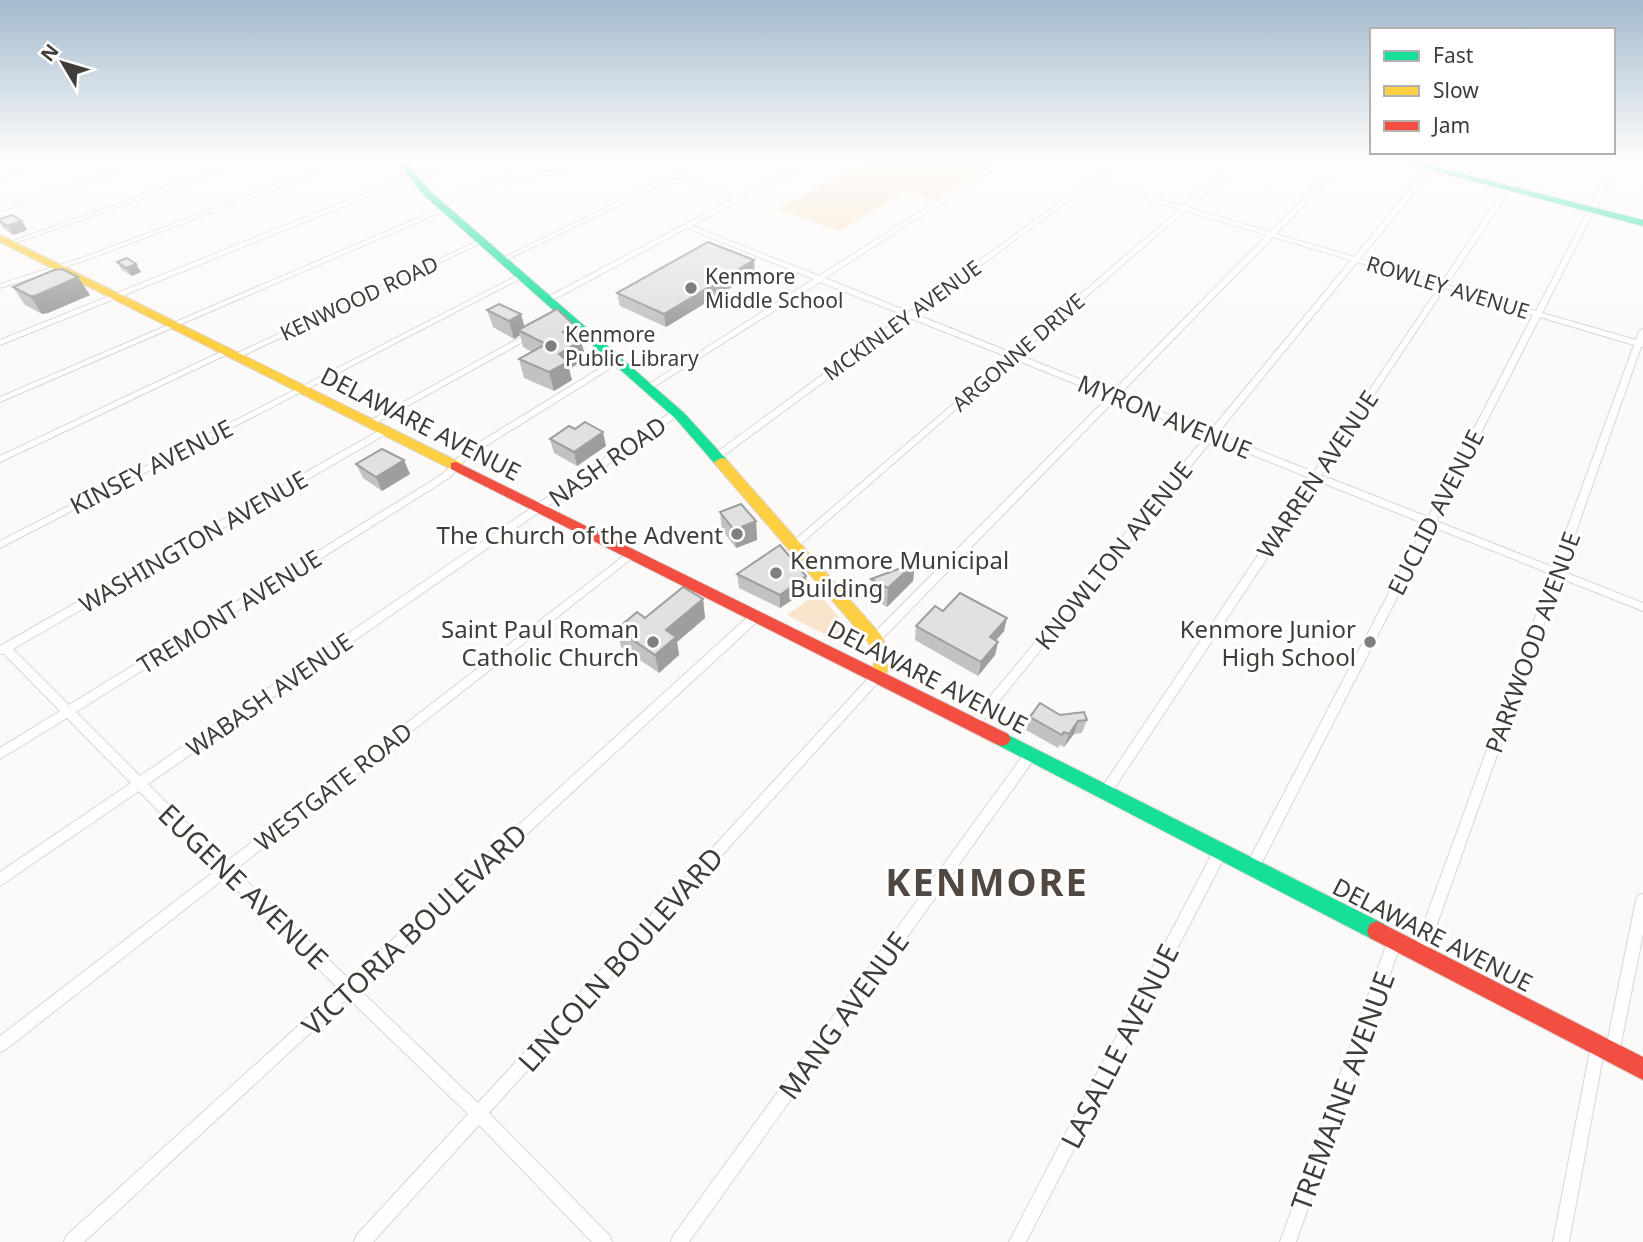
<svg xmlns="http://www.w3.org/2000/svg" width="1643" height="1242" viewBox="0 0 1643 1242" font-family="'Noto Sans',sans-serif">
	<rect width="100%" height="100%" fill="#fcfaf8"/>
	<path fill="#f8e3cb" d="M870,158H999L934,200L906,191L839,231L778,209Z
		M818,593L865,648L860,652L787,615Z"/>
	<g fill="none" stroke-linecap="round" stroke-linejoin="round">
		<g stroke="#d9d6d3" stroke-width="2">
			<path id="street" d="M54,158H62L0,178V174Z
				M152,158H160L0,212V208Z
				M250,158H258L12,244L7,243Z
				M349,158H357L83,261L0,288V284L79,259Z
				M465,158H473L418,180H414V178L0,345V340L411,175H415V177Z
				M595,158H603L559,174L509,177L441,205L436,204L506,174L558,170Z
				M708,158H715L680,176L738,197L812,158H819L692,226L819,276L1004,158H1011L825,278L909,312L1120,158H1126L1096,181L1183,206L1240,158H1246L1189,208L1270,232L1344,158H1350L1276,234L1354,257L1436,158H1442L1360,259L1441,283L1525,158H1531L1447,285L1536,311L1615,158H1621L1542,313L1636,340L1639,331L1643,329V347H1641L1562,571L1643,603V611L1560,578L1425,958L1420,960L1415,958L1413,953L1551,574L1433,527L1258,870L1253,872L1248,870L1247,866L1248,862L1425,524L1318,481L1110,795L1106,796L1102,795L1100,791L1102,787L1310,478L1213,439L977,728L973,730L969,728L967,725L969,722L1206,436L1115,400L879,642H871L870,639L871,636L1108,397L1014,359L796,548H790L788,546L790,544L1008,357L910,318L719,459H713V455L904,315L820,282L649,390H646V386L814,279L687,228L551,301L544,299L733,199L675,178L504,261L499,260ZM1092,183L1180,209L1012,353L915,314ZM1185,211L1267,235L1112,392L1019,355ZM1273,237L1351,260L1210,431L1119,395ZM1357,262L1439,287L1314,472L1217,434ZM1445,288L1533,315L1428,517L1321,475ZM1540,317L1634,345L1553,567L1436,521Z
				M444,207L447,209L446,210L0,402V397Z
				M478,241L483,242L240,357H234L233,355Z
				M519,275L525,276L0,548V541Z
				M530,332L537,334L373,425L370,426L366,423Z
				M227,349H230L234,351L0,462V456Z
				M615,359H618L622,361L468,457L449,478L76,712L140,776L673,411H679V415L148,784L226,862L629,552H635L637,554L635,556L235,870L349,979L752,613H760L761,616L760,619L359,989L478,1103L873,673H881L883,676L881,679L489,1113L610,1236L612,1242H592L479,1125L373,1242H354L356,1236L468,1114L348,998L84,1242H64L66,1236L339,989L225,878L5,1050L0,1052V1036L216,870L139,791L0,886V872L131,783L67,718L0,759V748L60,711L4,654H0V646L382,429H388V433L13,649L69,705L443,474L462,453Z
				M1031,749L1035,750L1037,754L1035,758L689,1242H671L673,1236L1027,750Z
				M1221,844L1226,846L1227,850L1226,854L1026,1242H1009L1216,846Z
				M1643,894V934L1619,1053L1617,1058L1612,1060L1607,1058L1605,1053L1636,900L1638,895Z
				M1395,933L1400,935L1402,940L1296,1242H1280L1388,940L1390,935Z
				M1598,1038L1603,1040L1605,1045L1569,1242H1553L1591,1045L1593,1040Z"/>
		</g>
		<g stroke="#d9d6d3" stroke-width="2">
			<path id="fast" d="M394,158H402L431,192L684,413L726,459V465H716L676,419L425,196Z
				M1387,158H1400L1643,220V226Z
				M1002,732L1384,924L1387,931L1384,938L1377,941L1370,938L996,744L993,739L996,734Z"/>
		</g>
		<g stroke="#d9d6d3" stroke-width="2">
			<path id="slow" d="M0,235L461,463L463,466L456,470L451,469L0,242Z
				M721,458L726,459L881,635L892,659L883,681H871L869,676L876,659L868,642L716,465L714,462Z"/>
		</g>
		<g stroke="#d9d6d3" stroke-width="2">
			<path id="jam" d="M456,462L1008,734L1011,739L1008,744L1002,746L996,744L451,469V463Z
				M1377,921L1643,1057V1080L1370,938L1367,931L1370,924Z"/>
		</g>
		<use href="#street" fill="#fffefe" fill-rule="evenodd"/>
		<use href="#fast" fill="#16e098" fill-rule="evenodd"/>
		<use href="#slow" fill="#ffcf43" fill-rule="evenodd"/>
		<use href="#jam" fill="#f24e42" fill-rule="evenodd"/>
	</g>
	<path fill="#c1c2c1" d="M0,219L27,230L13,235L3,228L0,223Z
		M117,262L141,272L132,276L122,270Z
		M755,273L666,327L620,306L617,293Z
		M13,287L90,295L48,313L42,314L25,305Z
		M487,310L521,314L524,326L581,341L586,359L569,369L572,380L554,391L524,378L519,359L532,352L523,347L520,335L514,339L493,327Z
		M550,439L606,446L577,466L554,453Z
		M356,464L410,474L382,491L363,478Z
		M720,512L756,521L757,540L736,548L722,530Z
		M915,563L913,581L887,607L870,597L871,579Z
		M737,574L807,590L780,608L739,588Z
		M703,599L705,618L677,642L679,655L659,673L621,647L617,629L645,618Z
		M943,611L1004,631L996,640L998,642L995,655L978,676L915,640L916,626Z
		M1060,715L1087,720L1082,733L1074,734L1064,747L1060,745L1058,748L1026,730L1030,717Z"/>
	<path fill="#9d9e9d" d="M22,221L27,230L13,235L7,226Z
		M754,260L755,273L666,327L664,314Z
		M136,264L141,272L132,276L126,268Z
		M78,277L90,295L48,313L42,314L30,296Z
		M521,314L526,332L518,330L520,335L514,339L509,321Z
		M575,326L579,343L581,341L586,359L569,369L572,380L554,391L549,372L559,354L563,332Z
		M603,432L606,446L577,466L574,452Z
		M404,460L410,474L382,491L376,477Z
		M756,521L757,540L736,548L734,530Z
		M915,563L913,581L887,607L888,588Z
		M806,576L807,590L780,608V595Z
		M703,599L705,618L677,642L679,655L659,673L655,655L666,630Z
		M1007,618L1004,631L987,651L990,637Z
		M998,642L995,655L978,676L981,662Z
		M1078,721L1074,734L1064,747L1069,734Z"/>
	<path fill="#e0e1e0" stroke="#9d9e9d" stroke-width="2" d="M12,215L22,221L7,226L0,221V219Z
		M708,242L754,260L664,314L617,293Z
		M127,258L136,264L126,268L117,262Z
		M62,269L78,277L35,296H30L13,287L54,270Z
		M499,304L521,314L509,321L487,310Z
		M557,309L575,326L563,332L581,341L559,354L568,362L549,372L519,359L546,344L518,330Z
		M585,422L603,432L574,452L550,439L569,426L575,429Z
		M382,449L404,460L376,477L356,464Z
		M741,504L756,521L734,530L720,512Z
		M780,545L806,576L780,595L737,574Z
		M915,563L888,588L871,579Z
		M683,587L703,599L666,630L676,637L655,655L617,629L637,612L645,618Z
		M960,593L1007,618L990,637L998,642L981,662L916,626L935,606L943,611Z
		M1040,703L1060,715L1084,712L1087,720L1078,721L1069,734L1064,732L1062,735L1030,717Z"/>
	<linearGradient id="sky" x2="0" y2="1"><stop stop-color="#a4bace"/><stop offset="0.48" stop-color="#fefdfc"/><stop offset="1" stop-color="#fefdfc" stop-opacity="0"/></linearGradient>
	<rect width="1643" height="332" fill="url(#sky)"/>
	<g fill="#827e7b" stroke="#fff" stroke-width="2.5">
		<circle cx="691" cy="288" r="7"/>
		<circle cx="551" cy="346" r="7"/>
		<circle cx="737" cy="534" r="7"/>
		<circle cx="776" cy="573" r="7"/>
		<circle cx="653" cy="642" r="7"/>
		<circle cx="1370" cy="642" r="7"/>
	</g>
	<g text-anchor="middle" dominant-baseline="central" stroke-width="6" stroke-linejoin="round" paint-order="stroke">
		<g font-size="21" fill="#403c38" stroke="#fff" text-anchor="start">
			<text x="705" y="276">Kenmore<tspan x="705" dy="24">Middle School</tspan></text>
			<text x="565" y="334">Kenmore<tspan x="565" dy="24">Public Library</tspan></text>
		</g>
		<g font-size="21" fill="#403c38" stroke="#fff">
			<text transform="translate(1448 287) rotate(17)">ROWLEY AVENUE</text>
			<text transform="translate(359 298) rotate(-25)">KENWOOD ROAD</text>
			<text transform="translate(902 320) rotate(-36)">MCKINLEY AVENUE</text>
			<text transform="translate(1018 352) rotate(-41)">ARGONNE DRIVE</text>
		</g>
		<g font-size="24" fill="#403c38" stroke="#fff">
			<text transform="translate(1165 416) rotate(22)">MYRON AVENUE</text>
			<text transform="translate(421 423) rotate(27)">DELAWARE AVENUE</text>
			<text transform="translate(607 461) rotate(-35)">NASH ROAD</text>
			<text transform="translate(151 466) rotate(-27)">KINSEY AVENUE</text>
			<text transform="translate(1317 474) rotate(-56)">WARREN AVENUE</text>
			<text transform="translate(1435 512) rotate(-63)">EUCLID AVENUE</text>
			<text transform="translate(193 541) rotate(-30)">WASHINGTON AVENUE</text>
			<text transform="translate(1113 555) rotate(-51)">KNOWLTON AVENUE</text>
			<text transform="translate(229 611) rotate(-32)">TREMONT AVENUE</text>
			<text transform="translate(1532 642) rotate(-70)">PARKWOOD AVENUE</text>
			<text transform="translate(928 676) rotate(27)">DELAWARE AVENUE</text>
			<text transform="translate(269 694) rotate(-35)">WABASH AVENUE</text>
			<text transform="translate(333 786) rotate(-38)">WESTGATE ROAD</text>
			<text transform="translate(1433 934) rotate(27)">DELAWARE AVENUE</text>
		</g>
		<g font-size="24" fill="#403c38" stroke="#fff" text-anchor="end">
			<text x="723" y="534">The Church of the Advent</text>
			<text x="790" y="559" text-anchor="start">Kenmore Municipal<tspan x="790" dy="28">Building</tspan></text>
			<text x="639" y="628">Saint Paul Roman<tspan x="639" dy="28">Catholic Church</tspan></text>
			<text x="1356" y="628">Kenmore Junior<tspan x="1356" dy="28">High School</tspan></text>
		</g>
		<g font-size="28" fill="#403c38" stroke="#fff">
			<text transform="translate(244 886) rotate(44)">EUGENE AVENUE</text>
			<text transform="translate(414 929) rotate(-43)">VICTORIA BOULEVARD</text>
			<text transform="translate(620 959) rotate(-48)">LINCOLN BOULEVARD</text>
			<text transform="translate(843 1015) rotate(-54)">MANG AVENUE</text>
			<text transform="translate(1119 1046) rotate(-63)">LASALLE AVENUE</text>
			<text transform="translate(1342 1091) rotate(-70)">TREMAINE AVENUE</text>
		</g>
		<g font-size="38" font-weight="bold" letter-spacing="2" fill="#514941" stroke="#fff">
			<text x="987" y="881">KENMORE</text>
		</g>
	</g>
	<rect x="1370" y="28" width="245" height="126" fill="#ffffff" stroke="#b3b1af" stroke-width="2"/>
	<rect x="1384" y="51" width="35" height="10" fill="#16e098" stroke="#b3b1af" stroke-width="2"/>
	<text x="1433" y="63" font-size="21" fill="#403c38">Fast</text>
	<rect x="1384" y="86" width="35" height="10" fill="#ffcf43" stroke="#b3b1af" stroke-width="2"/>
	<text x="1433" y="98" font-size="21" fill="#403c38">Slow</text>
	<rect x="1384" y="121" width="35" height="10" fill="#f24e42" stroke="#b3b1af" stroke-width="2"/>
	<text x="1433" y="133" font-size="21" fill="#403c38">Jam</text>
	<g transform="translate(63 63) rotate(308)" stroke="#ffffff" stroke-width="5" paint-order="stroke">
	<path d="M0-5L12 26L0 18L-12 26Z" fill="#403c38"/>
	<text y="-10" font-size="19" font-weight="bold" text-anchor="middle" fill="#403c38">N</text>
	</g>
</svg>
